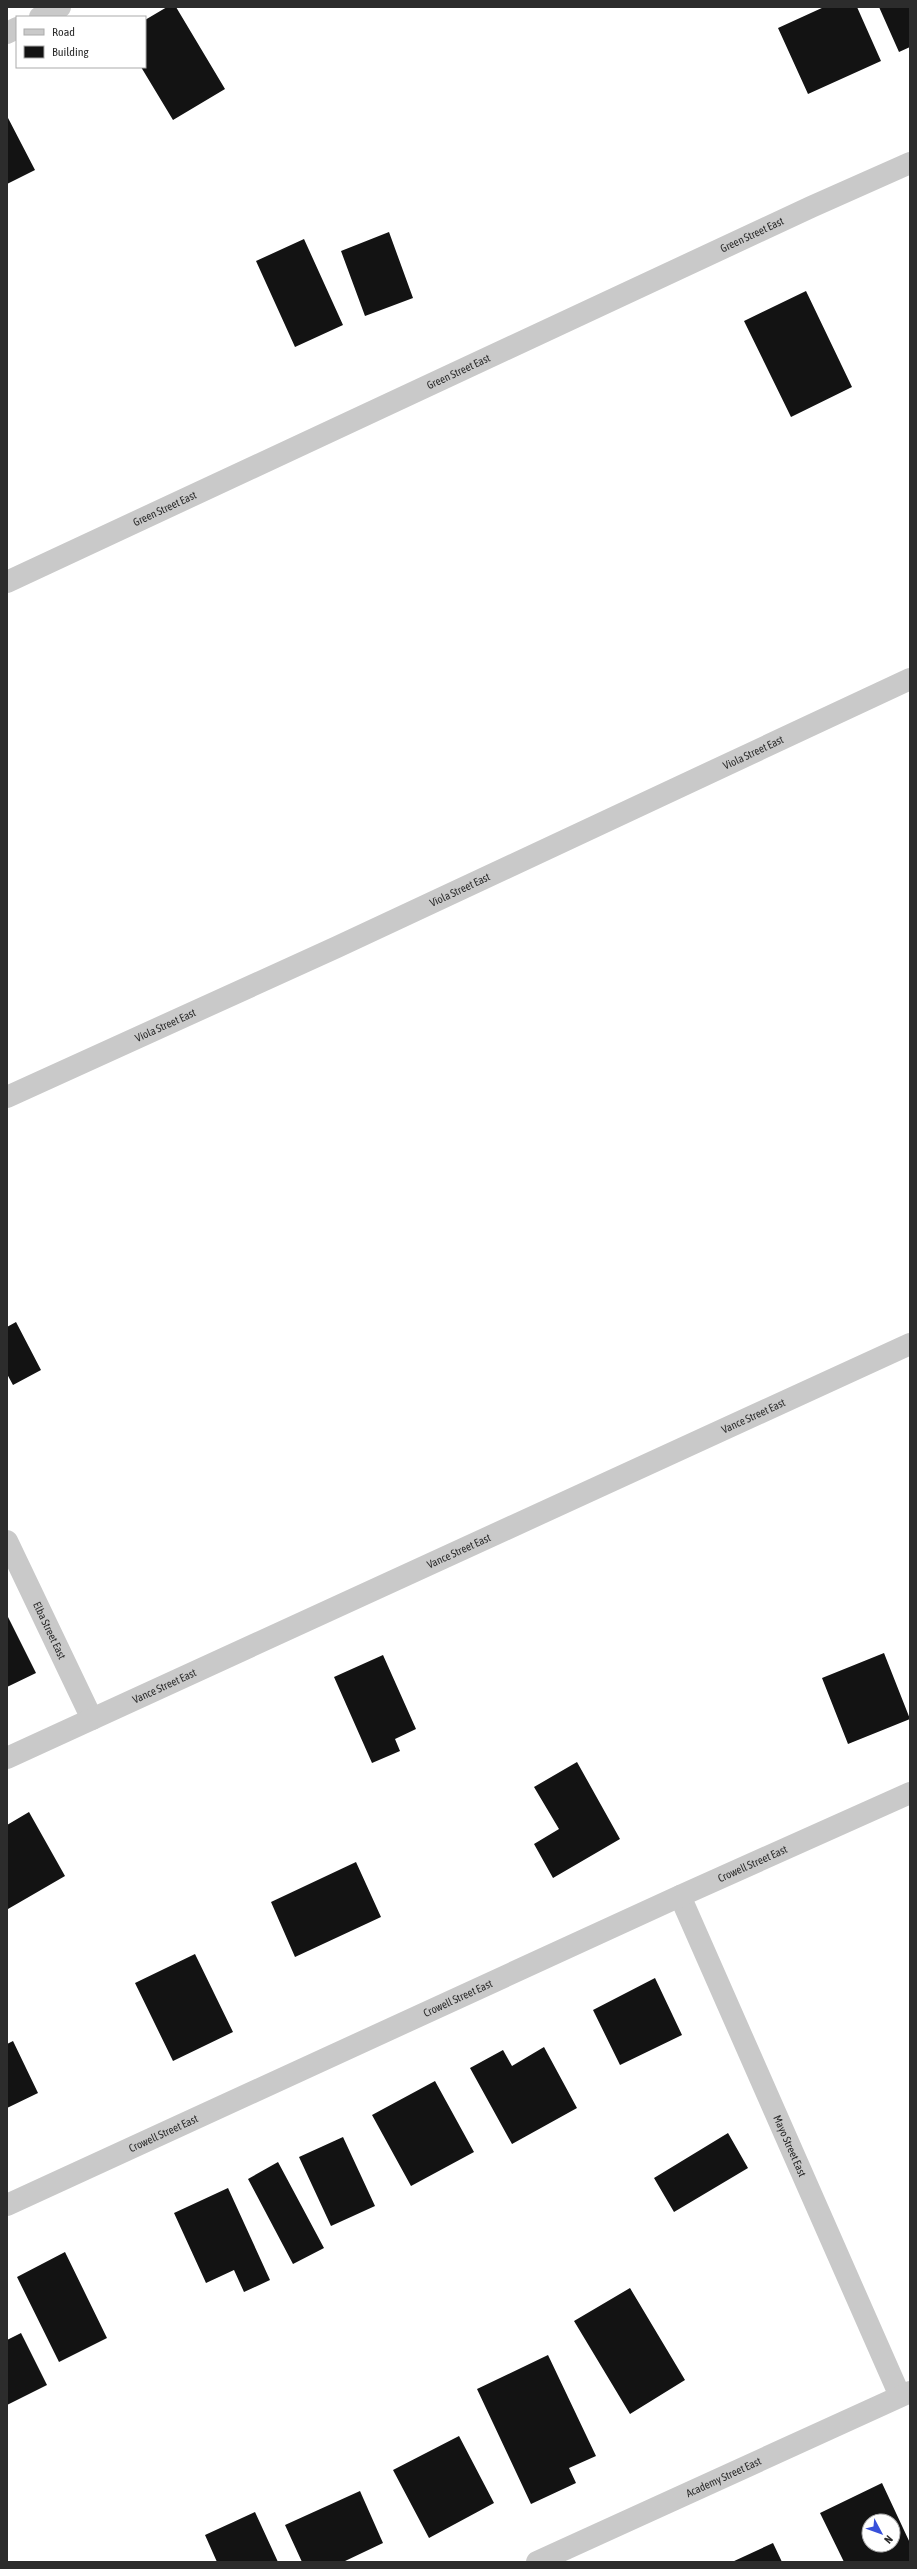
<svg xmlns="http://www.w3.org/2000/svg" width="917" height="2569" viewBox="0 0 917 2569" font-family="'Asap Condensed',sans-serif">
	<rect width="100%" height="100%" fill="#fff"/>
	<path fill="#131313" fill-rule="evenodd" d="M167,7H176L225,89L173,120L141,67H145V20Z
		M824,7H857L881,61L808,94L778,28Z
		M879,7H910V47L899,52Z
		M7,116L35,170L7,184Z
		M389,232L413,298L365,316L341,251Z
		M304,239L343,325L295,347L256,261Z
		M806,291L852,387L791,417L744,321Z
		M16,1322L41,1370L13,1385L7,1374V1327Z
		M7,1615L36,1673L7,1687Z
		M884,1653L910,1719L848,1744L822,1678Z
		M383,1655L416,1729L395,1739L400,1751L372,1763L334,1677Z
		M577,1762L620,1839L553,1878L534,1844L559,1829L534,1787Z
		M29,1812L65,1876L8,1909L7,1825Z
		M356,1862L381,1917L295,1957L271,1902Z
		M195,1954L233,2032L173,2061L135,1983Z
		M655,1978L682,2035L620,2065L593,2010Z
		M13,2041L38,2093L7,2108V2044Z
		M544,2047L577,2108L512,2144L470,2068L503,2050L512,2066Z
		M435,2081L474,2152L411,2186L372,2115Z
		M728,2133L748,2168L674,2212L654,2178Z
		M343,2137L375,2206L331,2226L299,2157Z
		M278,2162L324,2248L293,2264L248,2179Z
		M228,2188L270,2280L244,2292L234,2270L206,2283L174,2213Z
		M65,2252L107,2338L59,2362L17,2277Z
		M630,2288L685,2380L630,2414L574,2321Z
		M21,2333L47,2385L7,2405V2340Z
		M548,2355L596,2456L569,2468L576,2483L531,2504L477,2389Z
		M459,2436L494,2503L429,2538L393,2470Z
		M882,2483L910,2543V2562H844L820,2513ZM869,2521H893V2545H869Z
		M360,2491L383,2543L343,2562H302L285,2525Z
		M255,2512L278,2562H217L205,2535Z
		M773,2543L782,2562H732Z"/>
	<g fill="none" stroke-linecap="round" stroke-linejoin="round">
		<g stroke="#c9c9c9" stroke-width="22">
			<path d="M40,17L60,7"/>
			<path d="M7,33L17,28"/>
			<path id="s1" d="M7,582L811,207L910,163"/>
			<path id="s2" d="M7,1097L337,947L910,679"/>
			<path id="s3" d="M7,1541L92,1719"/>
			<path id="s4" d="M7,1758L910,1344"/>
			<path id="s5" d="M680,1896L900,2396"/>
			<path id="s6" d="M7,2205L680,1896L910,1793"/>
			<path id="s7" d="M537,2562L910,2392"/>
		</g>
	</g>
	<g text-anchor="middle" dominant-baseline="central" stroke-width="4" stroke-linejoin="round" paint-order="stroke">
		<g font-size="11" fill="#2c2c2c" stroke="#fff">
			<text stroke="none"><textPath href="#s1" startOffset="822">Green Street East</textPath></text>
			<text stroke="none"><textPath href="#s1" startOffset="498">Green Street East</textPath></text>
			<text stroke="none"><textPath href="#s1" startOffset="174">Green Street East</textPath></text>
			<text stroke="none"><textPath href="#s2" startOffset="822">Viola Street East</textPath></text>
			<text stroke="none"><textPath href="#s2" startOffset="498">Viola Street East</textPath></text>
			<text stroke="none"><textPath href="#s2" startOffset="174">Viola Street East</textPath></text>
			<text stroke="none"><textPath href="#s4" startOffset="821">Vance Street East</textPath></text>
			<text stroke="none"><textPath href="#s4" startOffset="497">Vance Street East</textPath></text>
			<text stroke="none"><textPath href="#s3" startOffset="99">Elba Street East</textPath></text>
			<text stroke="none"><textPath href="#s4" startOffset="173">Vance Street East</textPath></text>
			<text stroke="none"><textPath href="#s6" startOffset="820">Crowell Street East</textPath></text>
			<text stroke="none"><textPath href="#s6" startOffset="496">Crowell Street East</textPath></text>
			<text stroke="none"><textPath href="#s6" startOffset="172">Crowell Street East</textPath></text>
			<text stroke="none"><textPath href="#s5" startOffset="273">Mayo Street East</textPath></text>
			<text stroke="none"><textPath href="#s7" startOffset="205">Academy Street East</textPath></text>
		</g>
	</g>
	<rect width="917" height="2569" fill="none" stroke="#2c2c2c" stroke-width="16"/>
	<rect x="16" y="16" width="130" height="52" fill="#ffffff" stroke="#ababab"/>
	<rect x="24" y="29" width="20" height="6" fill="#c9c9c9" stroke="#ababab"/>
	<text x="52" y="36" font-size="12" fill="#2c2c2c">Road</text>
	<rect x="24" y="46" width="20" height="12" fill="#131313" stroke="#ababab"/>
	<text x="52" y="56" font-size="12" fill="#2c2c2c">Building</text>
	<g transform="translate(881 2533) rotate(131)"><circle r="19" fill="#ffffff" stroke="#ababab"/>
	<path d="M0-3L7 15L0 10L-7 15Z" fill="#3850da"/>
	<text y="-6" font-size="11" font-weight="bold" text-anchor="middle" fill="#2c2c2c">N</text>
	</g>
</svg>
